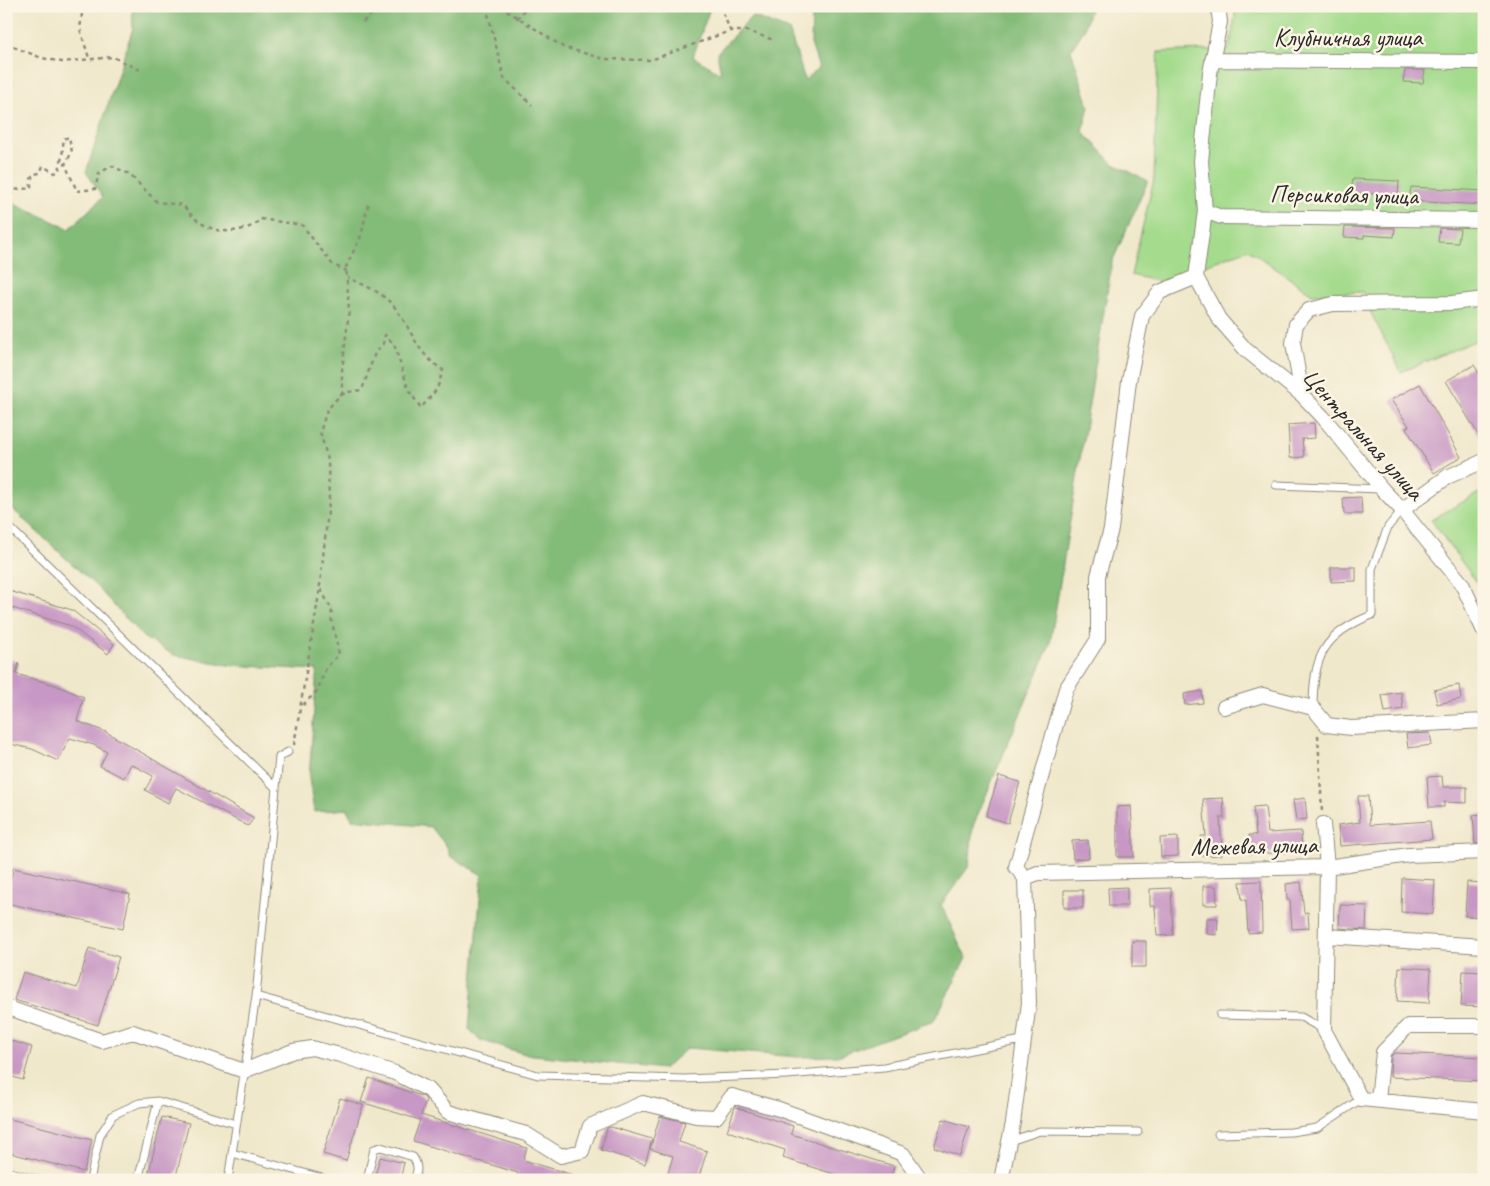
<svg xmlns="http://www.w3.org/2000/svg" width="1490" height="1186" viewBox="0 0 1490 1186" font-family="Caveat,sans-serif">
	<rect width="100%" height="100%" fill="#fcf5e5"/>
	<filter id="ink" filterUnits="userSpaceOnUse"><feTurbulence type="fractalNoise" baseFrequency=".02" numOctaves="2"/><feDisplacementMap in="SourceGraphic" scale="10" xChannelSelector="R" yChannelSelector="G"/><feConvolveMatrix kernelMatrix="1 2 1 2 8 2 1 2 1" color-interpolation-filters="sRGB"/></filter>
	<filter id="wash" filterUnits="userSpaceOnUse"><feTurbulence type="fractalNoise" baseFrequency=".0096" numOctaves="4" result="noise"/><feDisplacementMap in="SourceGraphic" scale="20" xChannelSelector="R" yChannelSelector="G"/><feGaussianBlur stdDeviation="1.12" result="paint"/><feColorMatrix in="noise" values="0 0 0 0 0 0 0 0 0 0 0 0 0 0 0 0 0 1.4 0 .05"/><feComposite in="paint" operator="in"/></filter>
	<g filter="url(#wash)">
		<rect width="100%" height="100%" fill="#f0e8cb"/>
		<path fill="#a4db8d" stroke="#68835c" d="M1234,6H1484V337L1401,372L1369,309L1363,292L1312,294L1248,249L1161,282L1131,275L1154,179L1158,52L1229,49L1235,17Z
			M1484,490V591H1483L1431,520Z"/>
		<path fill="#83bb78" stroke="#577352" d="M132,6H714L709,11L693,57L721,73L717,53L752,16L789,30L805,80L819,68L811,44L812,17L800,6H998L1007,11V6H1091L1084,30L1071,50L1089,106L1083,132L1114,164L1148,181L1112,262L1050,644L973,826L969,866L941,905L966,958L934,1021L837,1056L798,1057L687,1048L664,1069L525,1054L480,1040L469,1029L482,875L450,856L447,847L431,827L352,819L347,809L314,812L309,778L317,670L228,665L174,655L143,637L97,587L6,503V199L69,229L103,197L86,172L133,28Z"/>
		<g id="blocks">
			<path fill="#c797c5" d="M1405,70H1425L1423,83L1403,82Z
				M1353,179L1399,181L1398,195L1351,193Z
				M1411,187L1484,191V205L1409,201Z
				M1345,227L1395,228L1394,237L1364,235V238L1344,237Z
				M1440,228L1460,229L1458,243L1438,242Z
				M1474,365L1484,381V444L1446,381Z
				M1420,384L1461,457L1434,473L1406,428L1409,426L1391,400Z
				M1314,423L1315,438L1302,439L1304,457L1290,458L1288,425Z
				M1361,497L1362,514H1344L1343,498Z
				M1331,567H1356V581L1331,582Z
				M6,590L72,610L114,644L108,654L71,626L6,606Z
				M6,659L19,663L16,674L55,685L84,697L77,721L106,732L254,818L248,826L176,788L168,803L145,790L153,776L131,764L124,778L100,766L107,752L94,745L70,738L58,761L32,749L6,743Z
				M1459,685L1461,699L1437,704L1434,690Z
				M1202,691L1203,703L1185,705L1184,694Z
				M1401,692L1403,709L1385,712L1382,695Z
				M1430,733L1432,745L1408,748L1406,734Z
				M999,776L1020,782L1008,823L986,816Z
				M1442,776L1443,787H1467V803L1444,802V807H1429L1427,777Z
				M1358,796H1368L1370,825L1430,821L1432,839L1340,846L1338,825L1360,822Z
				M1223,798L1224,818H1220L1222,855L1202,856L1201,836H1206L1203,799Z
				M1305,798L1307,819L1296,820L1293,800Z
				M1131,806L1134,857H1117V807Z
				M1265,806L1268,833L1301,831L1302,852L1249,854V835H1256L1253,807Z
				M1484,814V843L1475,844L1473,815Z
				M1178,837V856L1161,857L1160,838Z
				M1088,840L1089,858L1073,859L1072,841Z
				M13,868L130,894L123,929L6,903Z
				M1402,878L1435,880L1433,914L1401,912Z
				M1261,881L1262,932L1248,933L1246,900H1242L1240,882Z
				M1301,882L1304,913L1308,912L1309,928L1292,929L1290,900H1287L1286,884Z
				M1467,882L1484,883V917L1465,916Z
				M1203,886H1216L1217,905H1203Z
				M1127,887V906H1109L1108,888Z
				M1171,888L1173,935L1157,936L1155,906H1150V889Z
				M1064,890H1083V908H1064Z
				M1340,905L1367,906L1366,930L1339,928Z
				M1207,918H1218L1217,935L1207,934Z
				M1132,941H1146V967H1132Z
				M89,948L119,957L98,1025L14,1000L23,972L77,988Z
				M1399,967L1431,969L1429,1003L1397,1001Z
				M1463,971L1484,972V1007L1461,1006Z
				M8,1040L32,1047L23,1080L6,1075Z
				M1395,1053L1484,1057V1081L1390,1077L1391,1056Z
				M369,1078L424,1097L426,1100L421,1115L527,1148L523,1160L580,1177L579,1180H516L518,1173L413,1141L420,1120L361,1102Z
				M340,1098L363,1105L346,1161L323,1154Z
				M735,1107L793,1126L791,1134L894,1166L890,1180H853L783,1158L785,1150L727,1131Z
				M660,1116L685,1122L679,1142L707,1151L698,1180H666L673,1156L650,1149Z
				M162,1117L189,1123L175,1180H147Z
				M6,1118L92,1140L84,1172L6,1152Z
				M943,1119L969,1127L960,1156L934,1147Z
				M611,1127L652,1139L645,1164L601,1150L607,1128Z
				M380,1157L404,1163L400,1180H374Z"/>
		</g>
	</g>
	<g filter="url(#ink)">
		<use href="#blocks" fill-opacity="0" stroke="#8e8a7b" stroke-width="1"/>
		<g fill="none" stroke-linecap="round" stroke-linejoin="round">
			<g stroke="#8e8a7b" stroke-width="9">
				<path id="service" d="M1276,485L1380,489
					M6,524L276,788
					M1313,708C1313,657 1323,634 1372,615V569L1388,527L1402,510
					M256,996L538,1075L684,1079L787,1075L884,1067L1022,1040
					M1220,1015L1301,1017L1324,1030
					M1218,1134L1291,1132L1317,1128L1361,1099
					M1010,1141L1040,1131L1138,1132
					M232,1153L329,1180
					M6,1171L39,1180
					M90,1180L100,1135L113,1115L139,1103L158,1101L236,1124
					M138,1180L158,1101
					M228,1180L256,996L279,757L288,752
					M367,1180L374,1149L381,1147L413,1157C418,1165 419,1172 413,1180"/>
			</g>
			<g stroke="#8e8a7b" stroke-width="16">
				<path id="minor" d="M1212,60L1484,62
					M1205,211L1221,217L1484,220
					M1196,277L1219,319L1246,350L1302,395L1323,417L1382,489L1402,510L1462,584L1484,631
					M1196,277L1205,211L1201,161L1210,73L1220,22L1218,6
					M1302,395L1293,343L1296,324L1309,310L1333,304L1452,303L1484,299
					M1402,510L1447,477L1484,461
					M1224,707L1263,695L1313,708L1327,725L1351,728L1484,721
					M1323,824L1327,867L1324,1030L1361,1099L1484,1111
					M1025,878L1038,873L1327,867L1409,855L1484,852
					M1326,936L1484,946
					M6,1007L102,1041L133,1032L244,1071L293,1051L312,1048L340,1055L395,1073L429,1090L448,1112L526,1134L561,1156L582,1151L590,1126L643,1103L696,1116L716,1117L732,1096L779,1109L903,1154L921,1180
					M1378,1100L1383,1052L1408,1026H1484
					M1001,1180L1013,1123L1029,1003L1025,878L1016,867L1066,689L1098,639V576L1111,529L1129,381L1142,316L1160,292L1196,277"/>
			</g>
			<path stroke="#8e8a7b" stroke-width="2.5" stroke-dasharray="4 4" stroke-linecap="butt" d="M83,6L80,29L89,58
				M486,6L504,78L532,105
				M500,6L563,47L604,59L651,60L730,31H747L774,40
				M720,6L730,30
				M517,19L527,6
				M6,22L10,6
				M363,22L379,6
				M6,44L42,58L62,62L113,57L142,71
				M6,202L14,190L31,188V179L34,174L40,173L43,166L55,173L59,171C61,161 64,149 63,139L69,137L72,152L65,164L77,191L95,189L99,173L112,166L129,174L157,202L183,205C198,226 218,236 243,229C250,227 256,225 260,219L302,225L333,265L347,271
				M341,395L348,392L362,390L375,353L383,344L385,335L394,344L409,391L421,408L437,389L443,370C416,353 414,333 396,309C384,293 365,285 348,278
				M303,705L317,691L326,668L339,654L331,617L332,610L320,588
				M1318,735L1322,812
				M294,745L319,594L329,502L328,460L320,432L327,410L342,393V371L349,310L346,267L361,236L369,201"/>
			<use href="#service" stroke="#fff" stroke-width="7"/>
			<use href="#minor" stroke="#fff" stroke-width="14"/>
		</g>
	</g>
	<g text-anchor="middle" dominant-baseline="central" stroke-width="5" stroke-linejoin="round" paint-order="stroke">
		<g font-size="25" fill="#2b2b2b" stroke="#fcf5e5">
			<text x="1348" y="38">Клубничная улица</text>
			<text transform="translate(1344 195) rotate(1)">Персиковая улица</text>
			<text transform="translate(1363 434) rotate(48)">Центральная улица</text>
			<text transform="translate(1254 846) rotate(-1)">Межевая улица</text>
		</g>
	</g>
	<rect width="1490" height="1186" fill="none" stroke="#fcf5e5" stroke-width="25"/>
</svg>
